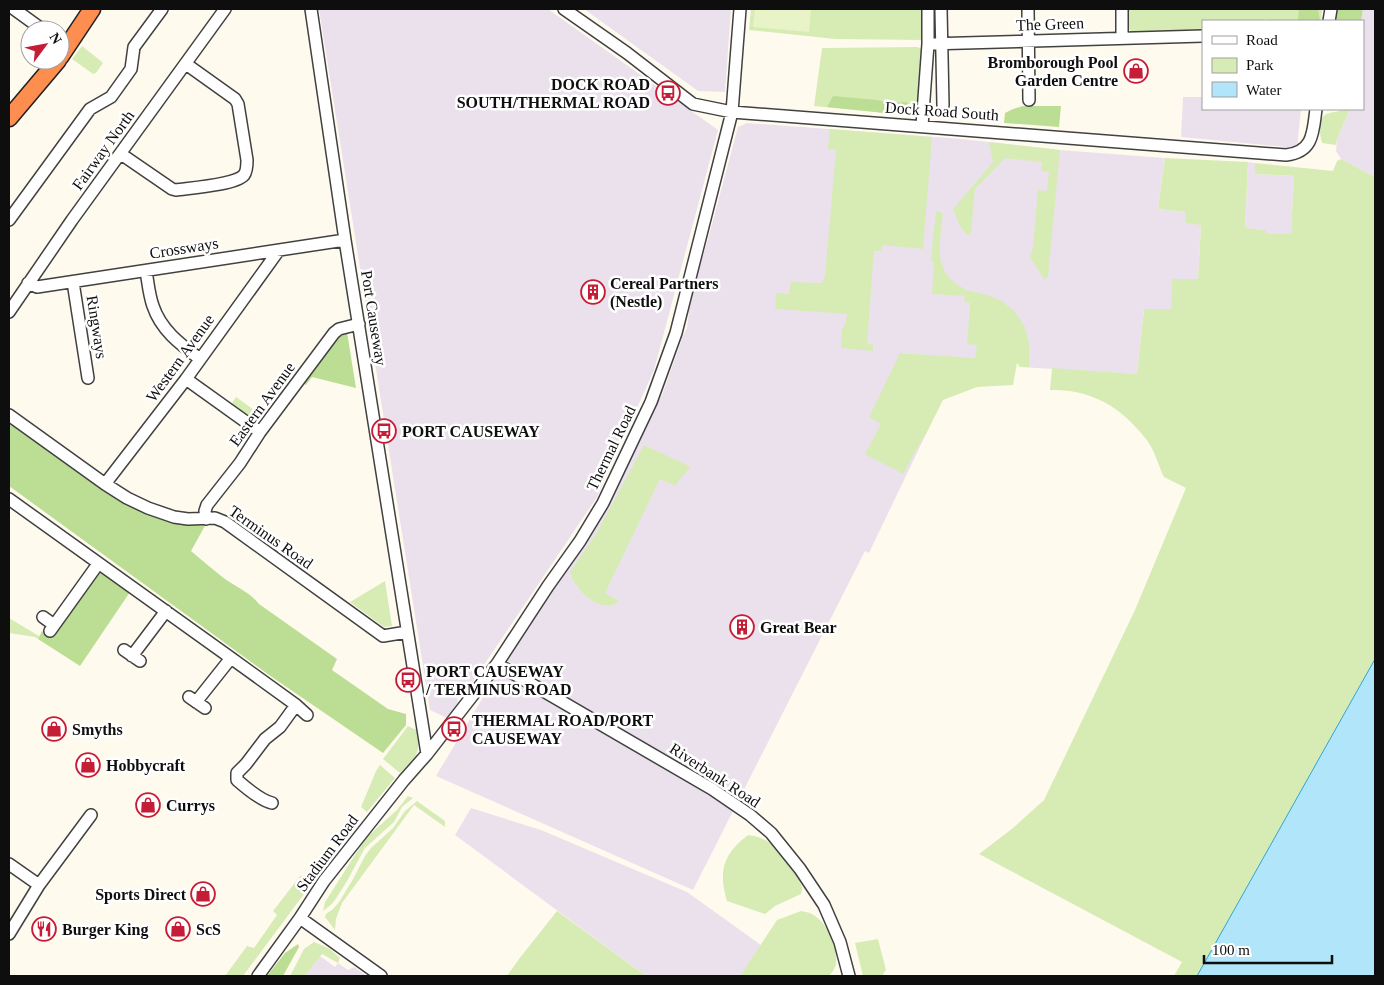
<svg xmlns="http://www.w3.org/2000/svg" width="1384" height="985" viewBox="0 0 1384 985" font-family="'Times New Roman',serif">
	<rect width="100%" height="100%" fill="#fffaee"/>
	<path fill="#ebe1ed" d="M319,9H548L718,130L654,370L597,497L467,690L456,693L458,703L447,718L430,710Z
		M584,9H731L725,92L698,91Z
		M1363,9H1375V177L1341,159L1336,151L1337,139L1350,109H1363V21H1361Z
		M1183,97H1203V109H1301L1297,148L1181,137Z
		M747,123L962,139L1060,150L1165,158L1158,209L1185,212L1201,225L1198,279L1171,309H1144L1137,374L1020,367L1017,362L900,353L927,432L869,553L865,551L693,890L436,776L632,448L662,395L683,336L687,328L691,294L708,239L738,127Z
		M1248,162L1255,163V174L1294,176L1291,235L1266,233V230L1245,229Z
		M471,808L541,830L687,892L761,945L740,976H646L455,835Z
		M320,956L335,967L338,963L348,970L354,967L367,976H305Z"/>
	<path fill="#d7ecb5" d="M751,9H922V40L835,39L749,30Z
		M1126,9H1322L1321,21H1269L1267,19L1263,20V21H1203V32L1133,33L1127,27Z
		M82,46L101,61L103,63L96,73L93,74L72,59Z
		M917,47L923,49L918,107L905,115L814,106L822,48Z
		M1345,109H1350L1337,139L1336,145L1322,143C1320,135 1317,120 1325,115C1329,112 1339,112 1345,109Z
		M830,129L932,137L923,249L882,245L881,251H874L867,344H873V351L841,348L842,330L846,322L847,314L775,309L776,293L789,294L791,282L822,283L825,275L836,150L828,149Z
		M989,142L1060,150L1048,277L1044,280L1041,274L1030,258L1033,246L1038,190L1047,191L1049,172L1041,171L1042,162L1005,158L975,189L971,233L968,236C960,228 957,220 953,209L993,162Z
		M1165,158L1248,162L1245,228L1266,230V233L1291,234L1294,176L1255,174V163L1333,171L1337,161L1341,159L1375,177V809L1260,976H1174L1182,962L979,854L1013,828L1044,800L1135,610L1186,488L1164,477C1159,467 1156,455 1150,445C1148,441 1144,437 1141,433C1117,404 1087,389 1050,390L1052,368L1137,374L1144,309H1171L1172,279H1198L1201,225L1186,223L1185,212L1158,209Z
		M936,211L943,213L939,249L941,262L946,274L955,283L966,290L987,295L1002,301L1015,312L1025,327L1029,343V367H1020L1017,363L1013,385L977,387L943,400L927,432L919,445L903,474L865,454L881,424L869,417L900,353L975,358L977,345L967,344L970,303L964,302L965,296L932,294L934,263L931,260Z
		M236,397L261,415L254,424L230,406Z
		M644,445L691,467L678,481L676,486L660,479L605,593L619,601C602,616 574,590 570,572L596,534Z
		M385,581L392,626L384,627L350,602Z
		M9,618L39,636L38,639L35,637L9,633Z
		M408,726L414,729H417C420,756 418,754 400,773L383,759Z
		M380,765L395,778L367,812L361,807L376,771Z
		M408,796L413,798L402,807L394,822L365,848L347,881L337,897L332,904L323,911L325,902L362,844L368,836L397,810Z
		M417,801L445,821V827L414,805L342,903L336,919L335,930L325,917L326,914L333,909L339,902L352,881L365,856L371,848L393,828L405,811Z
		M748,835C756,836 763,838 770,843C777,848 801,879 802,887C803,888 801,893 801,894L775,906L765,914L727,901C718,871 723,854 748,835Z
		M301,875C306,882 306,886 304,894L243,976H225L247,946L254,948L277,915L273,911Z
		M557,911L646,976H507L519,959Z
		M801,911C804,912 809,912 812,914C826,921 838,947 836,962C836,968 833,971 829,976H740L777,920Z
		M878,939L886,970L882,976H863L855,943Z
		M314,942L330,949L340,958L338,963L322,954L305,976H290L304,949Z"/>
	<path fill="#bcde94" d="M1299,9H1318L1320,21H1298Z
		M1335,9H1363L1361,21H1333Z
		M833,96L877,100L890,103L907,102L912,111L905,115L827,107Z
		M1023,106H1061L1059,127L1004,123L1005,113L1013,109Z
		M347,332L356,388L312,377L306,385L303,383L339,333Z
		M9,420L175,523L206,524L191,551C202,560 213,570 225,579C236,587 251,593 259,604L337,659L332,670L388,709L406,714V725L383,753L269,675L9,486Z
		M100,570L130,592L80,666L38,639L42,631L51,637Z
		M298,944L299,947L283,976H267L285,953Z"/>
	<path fill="#e8f3c8" d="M755,9H811L809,32L753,27Z"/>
	<path fill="#b0e5fa" stroke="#32a4d5" d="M1375,659V976H1197Z"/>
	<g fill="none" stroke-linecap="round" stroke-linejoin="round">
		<g stroke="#414141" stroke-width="14">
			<path id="minor" d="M14,9L43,30
				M311,9L345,240L427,754
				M564,9L627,53L693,104L732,112L1286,155C1314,152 1313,131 1316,109
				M941,9L943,105
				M1028,9L1029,100
				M1122,9V38
				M1329,21L1331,9
				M928,44L1203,36
				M922,126L928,44V9
				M121,154L172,189L176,190C190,188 235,185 244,175C247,171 247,165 247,160L238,104L235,99L186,64
				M9,220L90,109L111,97L131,69L134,47L162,9
				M146,271C148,282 149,295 153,306C161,330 180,344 200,359
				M73,282L88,378
				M28,283L37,287L345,240
				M9,312L72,220L225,9
				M186,379L260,432
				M9,415L105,484L127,498L148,508L174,517L188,519L215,518L225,522L383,636L407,632
				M105,484L186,379L279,250
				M9,499L231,658L296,705L307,715
				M206,519L205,511L207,505L240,463L260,432L334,333L339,329L359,324
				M43,617L54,625
				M50,631L98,564
				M124,650L140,661
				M132,656L166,611
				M497,664L712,789L750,815L771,833L800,869L824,905L840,942L849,976
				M189,697L205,708
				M196,702L231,658
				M272,803C262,801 245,787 237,780V773L246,764L265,739L280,727L296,705
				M9,864L39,885
				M300,918L381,976
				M9,934L39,885L91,815
				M258,976L300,918L324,881L404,780L427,754L497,664L548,586L580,541L603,503L651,402L676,333L732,112L740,9"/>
		</g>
		<g stroke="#1f1f1f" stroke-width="19">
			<path id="highway" d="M60,57L92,9
				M9,118L58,60"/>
		</g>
		<use href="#minor" stroke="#fff" stroke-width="11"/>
		<use href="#highway" stroke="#fd8e4f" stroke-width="16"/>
	</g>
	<defs>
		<g id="shop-ring" transform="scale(1.25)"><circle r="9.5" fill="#fff" stroke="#c61d36" stroke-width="1.5"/><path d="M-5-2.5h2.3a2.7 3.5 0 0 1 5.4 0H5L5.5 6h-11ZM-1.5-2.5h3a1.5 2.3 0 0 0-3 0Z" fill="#c61d36"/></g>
		<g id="bus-ring" transform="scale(1.25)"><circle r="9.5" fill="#fff" stroke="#c61d36" stroke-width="1.5"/><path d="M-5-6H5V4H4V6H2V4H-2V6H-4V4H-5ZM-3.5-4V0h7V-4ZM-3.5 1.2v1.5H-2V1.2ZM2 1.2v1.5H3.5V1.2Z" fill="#c61d36"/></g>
		<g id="building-ring" transform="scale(1.25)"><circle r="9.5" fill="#fff" stroke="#c61d36" stroke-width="1.5"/><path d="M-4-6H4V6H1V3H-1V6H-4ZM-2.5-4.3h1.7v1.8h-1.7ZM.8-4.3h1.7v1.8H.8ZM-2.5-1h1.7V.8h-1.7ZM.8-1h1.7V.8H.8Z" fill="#c61d36"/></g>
		<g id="restaurant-ring" transform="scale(1.25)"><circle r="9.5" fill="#fff" stroke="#c61d36" stroke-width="1.5"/><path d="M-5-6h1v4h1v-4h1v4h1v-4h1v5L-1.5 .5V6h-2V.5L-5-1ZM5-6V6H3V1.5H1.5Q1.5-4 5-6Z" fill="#c61d36"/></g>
	</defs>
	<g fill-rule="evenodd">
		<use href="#shop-ring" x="1136" y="71"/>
		<use href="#bus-ring" x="668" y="93"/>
		<use href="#building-ring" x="593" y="292"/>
		<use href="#bus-ring" x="384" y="431"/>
		<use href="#building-ring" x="742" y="627"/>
		<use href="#bus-ring" x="408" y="680"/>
		<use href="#shop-ring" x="54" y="729"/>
		<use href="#bus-ring" x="454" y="729"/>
		<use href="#shop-ring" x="88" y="765"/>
		<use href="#shop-ring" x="148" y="805"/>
		<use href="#shop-ring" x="203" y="894"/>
		<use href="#restaurant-ring" x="44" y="929"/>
		<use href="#shop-ring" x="178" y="929"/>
	</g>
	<g text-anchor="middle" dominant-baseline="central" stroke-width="5" stroke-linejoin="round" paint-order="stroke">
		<g font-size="16" fill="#0e0e0e" stroke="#fff">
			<text transform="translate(1050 24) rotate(-2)">The Green</text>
			<text transform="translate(942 111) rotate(4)">Dock Road South</text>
			<text transform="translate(103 150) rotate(-54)">Fairway North</text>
			<text transform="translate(184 248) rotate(-9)">Crossways</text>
			<text transform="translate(374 318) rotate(81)">Port Causeway</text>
			<text transform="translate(97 327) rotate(81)">Ringways</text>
			<text transform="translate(180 358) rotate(-54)">Western Avenue</text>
			<text transform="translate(262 404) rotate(-54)">Eastern Avenue</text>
			<text transform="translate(611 448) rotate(-64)">Thermal Road</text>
			<text transform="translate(271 537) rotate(35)">Terminus Road</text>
			<text transform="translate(715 775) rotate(33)">Riverbank Road</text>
			<text transform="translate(327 853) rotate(-53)">Stadium Road</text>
		</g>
		<g font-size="16" font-weight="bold" fill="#0e0e0e" stroke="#fff" text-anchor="start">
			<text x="1118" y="62" text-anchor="end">Bromborough Pool<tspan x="1118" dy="18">Garden Centre</tspan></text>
			<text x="650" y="84" text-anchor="end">DOCK ROAD<tspan x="650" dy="18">SOUTH/THERMAL ROAD</tspan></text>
			<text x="610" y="283">Cereal Partners<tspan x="610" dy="18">(Nestle)</tspan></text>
			<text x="402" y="431">PORT CAUSEWAY</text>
			<text x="760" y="627">Great Bear</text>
			<text x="426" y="671">PORT CAUSEWAY<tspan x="426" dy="18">/ TERMINUS ROAD</tspan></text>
			<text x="472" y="720">THERMAL ROAD/PORT<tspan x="472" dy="18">CAUSEWAY</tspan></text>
			<text x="72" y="729">Smyths</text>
			<text x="106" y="765">Hobbycraft</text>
			<text x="166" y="805">Currys</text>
			<text x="186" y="894" text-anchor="end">Sports Direct</text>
			<text x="62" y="929">Burger King</text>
			<text x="196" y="929">ScS</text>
		</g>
	</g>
	<rect width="1384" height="985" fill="none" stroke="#0e0e0e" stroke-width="20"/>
	<rect x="1202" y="20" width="162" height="90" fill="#ffffff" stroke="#9f9f9f"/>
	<rect x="1212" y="36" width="25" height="8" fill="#ffffff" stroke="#9f9f9f"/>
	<text x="1246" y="45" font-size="15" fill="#0e0e0e">Road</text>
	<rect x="1212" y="58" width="25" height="15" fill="#d7ecb5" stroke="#9f9f9f"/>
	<text x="1246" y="70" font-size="15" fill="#0e0e0e">Park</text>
	<rect x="1212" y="82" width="25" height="15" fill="#b0e5fa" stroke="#9f9f9f"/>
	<text x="1246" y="95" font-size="15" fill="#0e0e0e">Water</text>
	<g transform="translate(45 45) rotate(58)"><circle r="24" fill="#ffffff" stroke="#9f9f9f"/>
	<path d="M0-4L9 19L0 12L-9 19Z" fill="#c61d36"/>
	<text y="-8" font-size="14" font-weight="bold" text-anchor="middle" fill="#0e0e0e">N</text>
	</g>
	<path d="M1204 955v8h128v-8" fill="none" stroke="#0e0e0e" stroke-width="2.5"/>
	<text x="1212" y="955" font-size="15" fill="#0e0e0e" stroke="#ffffff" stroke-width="4" paint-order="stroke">100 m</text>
</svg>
